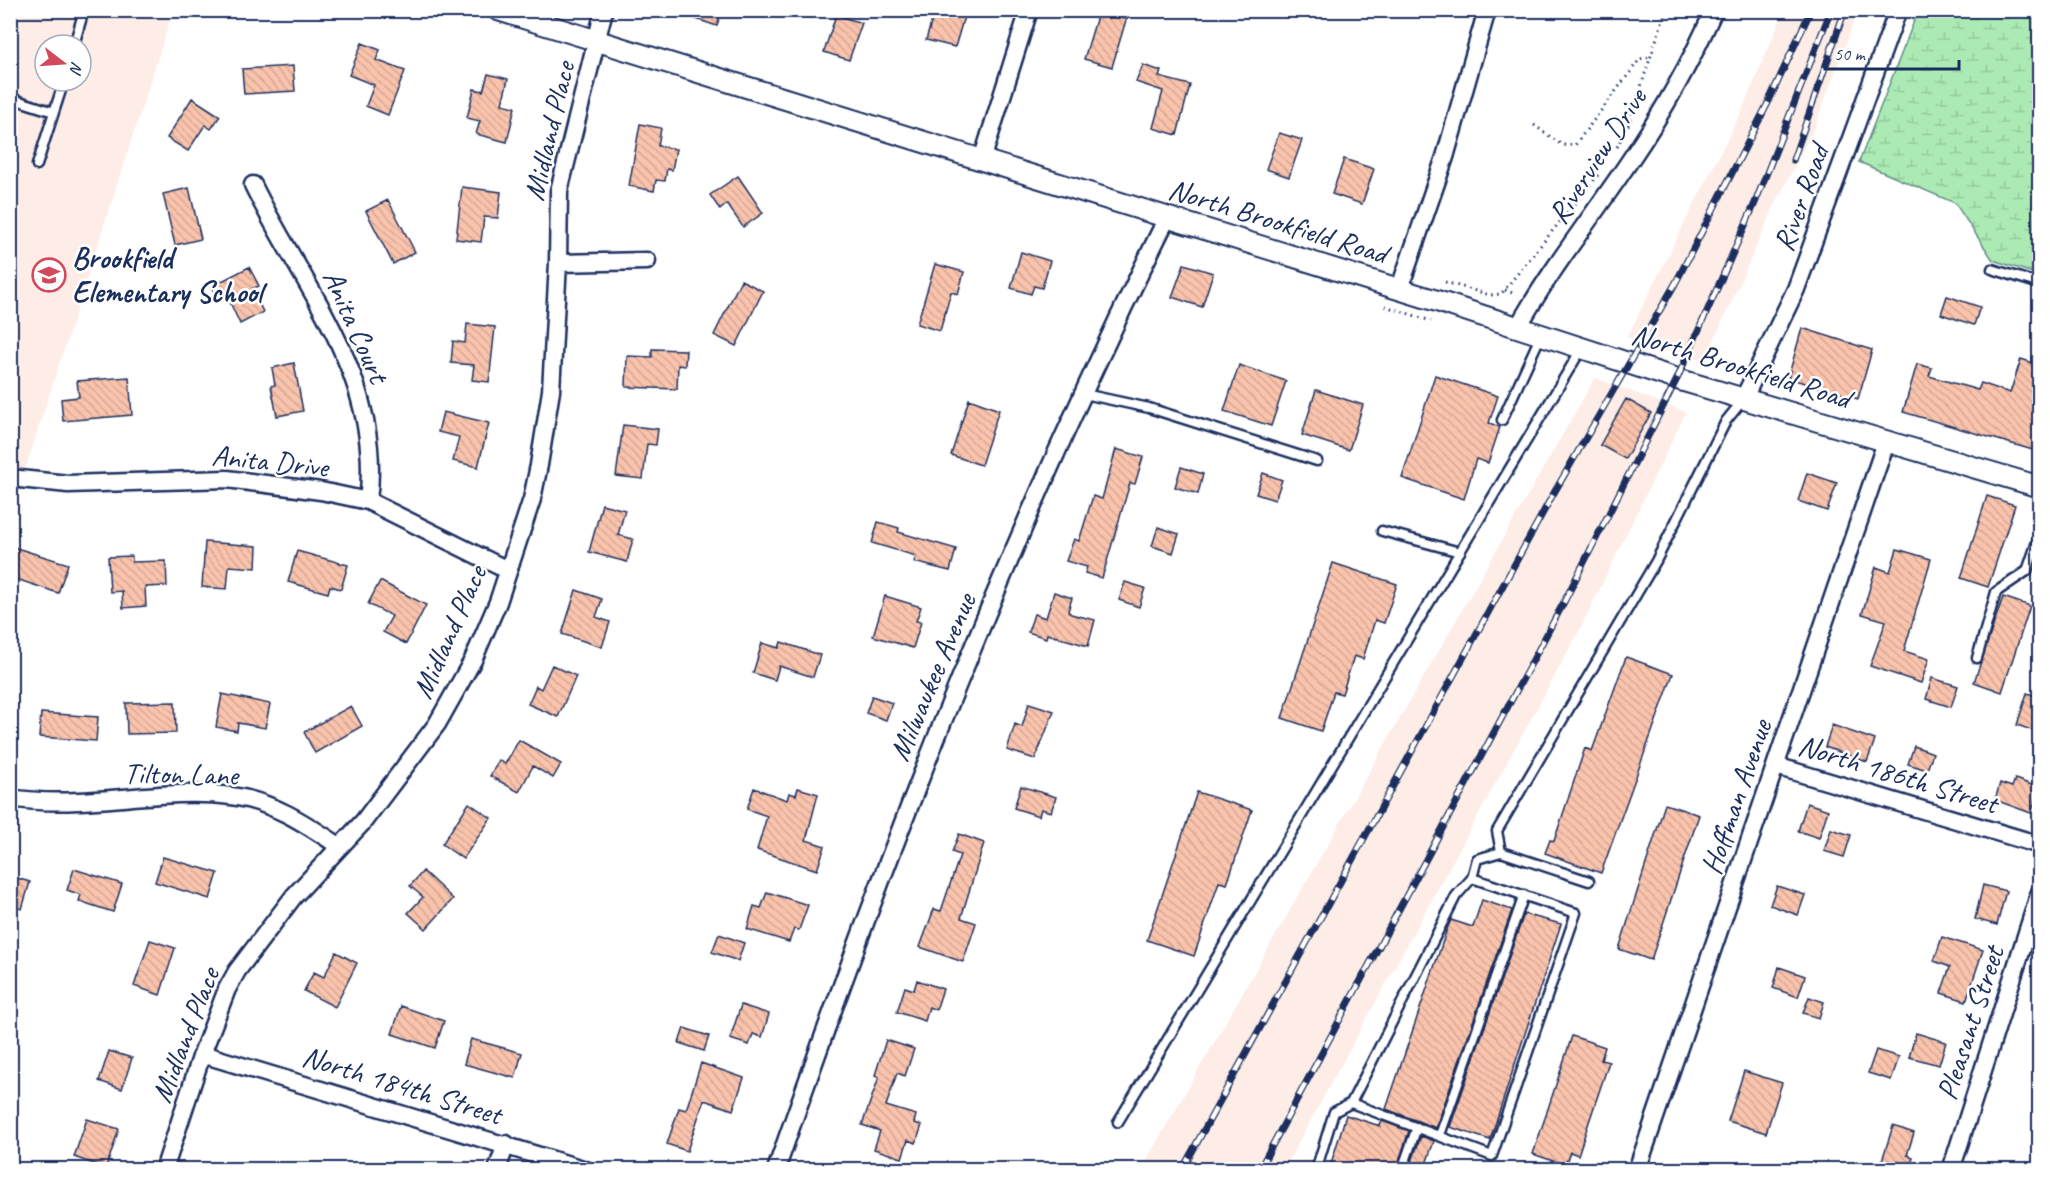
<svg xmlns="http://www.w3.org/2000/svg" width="2050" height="1180" viewBox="0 0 2050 1180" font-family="Caveat,sans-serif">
	<defs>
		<pattern id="wetland-marsh" width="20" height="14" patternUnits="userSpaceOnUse" patternTransform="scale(1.5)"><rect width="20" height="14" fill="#abebb3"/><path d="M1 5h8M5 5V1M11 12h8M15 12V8" fill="none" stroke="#93ca9c"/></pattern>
		<pattern id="building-back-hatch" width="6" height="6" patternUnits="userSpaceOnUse" patternTransform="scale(1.5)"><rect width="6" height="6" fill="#f9c3ac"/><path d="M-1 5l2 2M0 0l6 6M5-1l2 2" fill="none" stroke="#d5a896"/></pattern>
	</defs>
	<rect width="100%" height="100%" fill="#fff"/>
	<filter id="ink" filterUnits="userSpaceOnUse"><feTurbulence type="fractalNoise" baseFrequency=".0167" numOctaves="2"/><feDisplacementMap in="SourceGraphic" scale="12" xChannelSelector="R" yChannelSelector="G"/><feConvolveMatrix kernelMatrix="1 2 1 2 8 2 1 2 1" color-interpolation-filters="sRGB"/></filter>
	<g filter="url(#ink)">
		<path fill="#fdede6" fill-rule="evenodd" d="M10,11H173L24,473L10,469ZM45,45H81V81H45Z
			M1784,11H1858L1815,126L1775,205L1705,360L1627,337L1742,110Z
			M1595,378L1686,412L1577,635L1284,1169L1141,1170Z"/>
		<path fill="url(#wetland-marsh)" stroke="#638d88" stroke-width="1.5" d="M1918,11H2039V275L1993,260L1955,203L1859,162Z"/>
		<path fill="url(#building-back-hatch)" stroke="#1b2f5e" stroke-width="1.5" d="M678,10H722L717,26L678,13Z
			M935,10H966L955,47L926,40Z
			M1099,10H1129L1112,67L1084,59Z
			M836,15L862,23L849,60L824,52Z
			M362,43L380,50L376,60L405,71L388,115L366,106L374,85L349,75Z
			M1143,65L1161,71L1159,77L1190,85L1177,135L1153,128L1163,91L1136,82Z
			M293,66L295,91L244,94L242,69Z
			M488,74L508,79L502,104L515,107L507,142L476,134L480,121L467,118L474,89L483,91Z
			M192,98L220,116L211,129L205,125L188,151L167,138Z
			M640,124L661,128L658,146L676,149L672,170L667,169L665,181L656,180L654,191L629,186Z
			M1279,133L1302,140L1289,177L1266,169Z
			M1344,159L1374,169L1362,204L1332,194Z
			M738,176L763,213L743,227L727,204L720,210L710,195Z
			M462,187L501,192L498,218L484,217L481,242L456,239Z
			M189,188L201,239L175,245L163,194Z
			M388,200L415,252L393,264L366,211Z
			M1021,252L1050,261L1042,288L1034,286L1031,294L1011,288Z
			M935,264L964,272L958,294L951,292L940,331L917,324Z
			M1184,264L1213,273L1202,307L1172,297Z
			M249,267L259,286L252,289L263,312L240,324L228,298L220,302L212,286Z
			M741,280L763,291L736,346L714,335Z
			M1947,296L1980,307L1974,325L1941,314Z
			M467,324L495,327L489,382L472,380L474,365L451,363L453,341L465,343Z
			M1802,328L1872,350L1858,399L1788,378Z
			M652,349L686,350L685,366L678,365L677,389L626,387L627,356L652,357Z
			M2021,359L2040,365V427L2033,450L1903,412L1917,364L1932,368L1929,376L1978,390L1981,383L2010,393Z
			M294,363L303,411L277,416L271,386L275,385L272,368Z
			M1239,365L1286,381L1271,426L1224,411Z
			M1435,375L1498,396L1489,423L1500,427L1488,463L1476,459L1464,499L1402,478Z
			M129,377L132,415L63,421L61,399L79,397L77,381Z
			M1316,390L1363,405L1349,450L1302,435Z
			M969,399L999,410L981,465L951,455Z
			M1626,399L1651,413L1625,459L1600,445Z
			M443,412L489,423L478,467L453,461L459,437L438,432Z
			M623,425L658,429L656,445L647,444L643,479L616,476Z
			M1116,449L1143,457L1135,484L1130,483L1102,578L1085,573L1087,567L1066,561L1074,539L1079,541L1093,496L1102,499Z
			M1181,467L1203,474L1198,494L1175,487Z
			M1263,473L1282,480L1275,500L1256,494Z
			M1807,473L1837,483L1827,511L1798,501Z
			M1987,496L2015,505L1988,587L1961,578Z
			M602,504L625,510L618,535L633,539L627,562L589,552Z
			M878,522L899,528L898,532L956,549L950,571L914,562L916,556L872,543Z
			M1158,527L1179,534L1173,553L1152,546Z
			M205,542L257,546L256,568L229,566L227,589L202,587Z
			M10,546L68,564L58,593L10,577Z
			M1897,549L1931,559L1904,651L1929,659L1921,683L1870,666L1886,621L1862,614L1876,567L1890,572Z
			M297,551L348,565L341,589L330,586L328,593L288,582Z
			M132,556V562L166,561L167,586L145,587L146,606L123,608L122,591L110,592L108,557Z
			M1333,563L1397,584L1384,623L1375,620L1363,659L1354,656L1342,694L1334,692L1321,731L1282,718Z
			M380,581L426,605L406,644L383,632L392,616L368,604Z
			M1125,582L1145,588L1139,607L1119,600Z
			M576,590L602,599L596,617L610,622L602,647L562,634Z
			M1054,592L1072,598L1068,611L1071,614L1095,620L1088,646L1047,634L1046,638L1028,632L1034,614L1046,618Z
			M885,596L921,607L916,621L921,622L913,648L873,636Z
			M2003,597L2030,606L2002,692L1974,682Z
			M781,642L820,655L813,677L779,666L775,680L753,673L762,643L779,648Z
			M1626,657L1673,674L1601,873L1545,853L1550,840L1554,841L1585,748L1592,751Z
			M552,665L576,676L558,717L528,704L536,686L541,689Z
			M1932,678L1958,686L1951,707L1926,699Z
			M2027,693L2040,697V733L2017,725Z
			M222,694L270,704L265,728L238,723L237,731L216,727Z
			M872,696L892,703L886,720L866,713Z
			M175,702L176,733L127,734L126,703Z
			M1029,703L1054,711L1035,759L1007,750L1015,724L1022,727Z
			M351,706L362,726L315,753L304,732Z
			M41,713L98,717L96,741L39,737Z
			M1832,725L1875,740L1867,762L1825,747Z
			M519,740L561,764L553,778L533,766L519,792L490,776L499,760L505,764Z
			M1914,746L1933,753L1927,770L1908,764Z
			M2015,779L2040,788L2031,813L1995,800L2000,783L2012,787Z
			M1021,786L1056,797L1051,812L1041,809L1039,816L1014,808Z
			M754,788L787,800L789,793L796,795L798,788L818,794L806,840L825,846L817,870L757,850L767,816L747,809Z
			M1197,792L1252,810L1227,884L1219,882L1194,956L1147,940Z
			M469,803L491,818L463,859L442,844Z
			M1807,803L1828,810L1819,838L1798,831Z
			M1665,804L1699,815L1651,960L1619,949Z
			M1831,829L1851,835L1844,857L1824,851Z
			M959,834L984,843L961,918L976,923L963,962L920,947L934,909L941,911L960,855L952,852Z
			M163,857L218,873L210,899L155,882Z
			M74,869L122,884L113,912L79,901L81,895L67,890Z
			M423,871L453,899L426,929L408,913L423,897L410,886Z
			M10,876L30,882L22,909L10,905Z
			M1983,885L2006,891L1997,925L1975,919Z
			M1777,886L1805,895L1798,915L1770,905Z
			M767,892L808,905L799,930L794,929L789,942L747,929L754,906L761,908Z
			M1482,900L1512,910L1436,1128L1386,1109L1447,929L1451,920L1473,927Z
			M1524,914L1561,924L1490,1140L1450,1127Z
			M719,934L744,943L738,961L712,952Z
			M1942,937L1983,950L1966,1001L1941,993L1950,967L1934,961Z
			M150,940L175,948L160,995L134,986Z
			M336,952L357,963L335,1007L304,991L314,972L324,977Z
			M1779,967L1805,976L1798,997L1773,988Z
			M917,980L943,989L936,1010L929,1007L925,1021L897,1012L905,987L914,990Z
			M1809,997L1824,1002L1819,1018L1803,1013Z
			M741,1005L769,1014L762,1037L753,1034L749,1045L730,1039Z
			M401,1006L444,1021L435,1048L392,1034Z
			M684,1028L709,1036L704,1051L679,1043Z
			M1916,1033L1946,1042L1939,1065L1909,1057Z
			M1572,1036L1605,1047L1601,1060L1609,1062L1578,1155L1570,1152L1565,1165L1533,1154Z
			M471,1039L522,1053L515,1078L464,1064Z
			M886,1040L914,1049L905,1076L897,1073L886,1106L916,1115L914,1123L922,1125L916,1143L908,1140L902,1158L874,1149L880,1131L862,1125L879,1077L875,1075Z
			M1876,1050L1899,1057L1891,1080L1868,1073Z
			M109,1051L132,1058L122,1089L99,1081Z
			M701,1063L744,1078L733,1110L704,1100L687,1151L667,1144L679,1108L686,1110Z
			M1744,1071L1782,1083L1766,1133L1728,1121Z
			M1346,1115L1380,1126L1382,1121L1409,1131L1396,1170H1329Z
			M87,1119L119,1129L106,1168L74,1157Z
			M1893,1126L1914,1133L1907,1155L1913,1157L1909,1170H1879Z
			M1421,1136L1434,1141L1424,1170H1409Z"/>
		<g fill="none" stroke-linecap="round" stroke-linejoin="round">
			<g stroke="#1b2f5e" stroke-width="13">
				<path id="service" d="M74,45L84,10
					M10,98L54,112
					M37,165L64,81
					M1992,269L2040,284
					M1084,394L1149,408L1317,461
					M1502,420L1541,335
					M1382,531L1460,552
					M1977,658L1996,592L2027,571L2040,533
					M1472,878L1576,913L1492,1156L1351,1103L1456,896L1472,878L1477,859L1501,852
					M1589,881L1501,852L1497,831L1656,561L1726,421L1743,400
					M1118,1122L1582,348
					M1440,1135L1524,895
					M1316,1170L1334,1112L1351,1103
					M1402,1170L1417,1127"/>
			</g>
			<g stroke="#1b2f5e" stroke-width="21">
				<path id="minor" d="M982,160L1029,10
					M253,185C303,288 384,378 368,501
					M558,263L647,261
					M1399,290L1445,157L1487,10
					M1518,327C1551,268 1594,215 1631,159C1663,112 1691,62 1714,10
					M1743,400L1796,289L1898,10
					M10,478L68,484L227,479L321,491L368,501L507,570
					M1776,766L2040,845
					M10,798C84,810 158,787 231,796C272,801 306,824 339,846
					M202,1054L586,1170
					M164,1170L202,1054L227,989L237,971L294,896L363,822L437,724L473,660L498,602L532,499L539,465L551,391L558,263L559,191L604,10
					M497,1170L506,1144
					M776,1170C889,846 1014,525 1167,218
					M1637,1170L1886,442
					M1951,1170L2040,892"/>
			</g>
			<g stroke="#1b2f5e" stroke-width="24">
				<path id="tertiary" d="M498,10L1437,301L1677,379L2040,487"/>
			</g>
			<path stroke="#1b2f5e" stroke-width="3" stroke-dasharray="1.5 4.5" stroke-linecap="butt" d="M1534,125L1562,145H1575L1640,59L1651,57
				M1617,147L1629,123L1666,10
				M1445,282L1490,295L1501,294L1598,175
				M1505,290L1515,294
				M1385,306L1431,321"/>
			<use href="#service" stroke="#fff" stroke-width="8"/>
			<use href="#minor" stroke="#fff" stroke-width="16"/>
			<use href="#tertiary" stroke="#fff" stroke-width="20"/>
			<g stroke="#1b2f5e" stroke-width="7">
				<path id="rail" d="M1793,160L1845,10
					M1182,1170L1551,498L1675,284L1767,105L1811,10
					M1259,1170L1564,602L1677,379L1755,203L1831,10"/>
			</g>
			<use href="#rail" stroke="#fff" stroke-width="4.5" stroke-dasharray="14" stroke-linecap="butt"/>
		</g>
	</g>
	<defs>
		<g id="school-ring" transform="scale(1.725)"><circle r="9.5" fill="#fff" stroke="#d1495b" stroke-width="1.5"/><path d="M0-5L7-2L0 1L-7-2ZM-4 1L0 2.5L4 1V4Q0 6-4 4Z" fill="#d1495b"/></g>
	</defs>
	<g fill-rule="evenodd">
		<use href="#school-ring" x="49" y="275"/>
	</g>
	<g text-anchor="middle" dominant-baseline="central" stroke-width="5" stroke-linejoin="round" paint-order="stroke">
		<g font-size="30" fill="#1b2f5e" stroke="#fff">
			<text transform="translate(549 131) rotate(-77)">Midland Place</text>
			<text transform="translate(1597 156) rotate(-57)">Riverview Drive</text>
			<text transform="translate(1801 198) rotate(-70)">River Road</text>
			<text transform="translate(1278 221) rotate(17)">North Brookfield Road</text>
			<text transform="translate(356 326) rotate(66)">Anita Court</text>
			<text transform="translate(1741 366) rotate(17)">North Brookfield Road</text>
			<text transform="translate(270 461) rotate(6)">Anita Drive</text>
			<text transform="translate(449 632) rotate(-66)">Midland Place</text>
			<text transform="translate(932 677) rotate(-67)">Milwaukee Avenue</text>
			<text transform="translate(181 774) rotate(1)">Tilton Lane</text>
			<text transform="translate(1898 774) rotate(17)">North 186th Street</text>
			<text transform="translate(1736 797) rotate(-71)">Hoffman Avenue</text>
			<text transform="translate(1970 1023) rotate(-72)">Pleasant Street</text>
			<text transform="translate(185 1035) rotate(-69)">Midland Place</text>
			<text transform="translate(402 1085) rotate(17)">North 184th Street</text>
		</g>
		<g font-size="30" font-weight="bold" fill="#1b2f5e" stroke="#fff" text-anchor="start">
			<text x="72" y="258">Brookfield<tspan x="72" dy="34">Elementary School</tspan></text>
		</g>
	</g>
	<rect width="2050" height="1180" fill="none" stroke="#fff" stroke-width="36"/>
	<rect x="18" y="18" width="2014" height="1144" fill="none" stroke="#1b2f5e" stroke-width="2" filter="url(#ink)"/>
	<g transform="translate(63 63) rotate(107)"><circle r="28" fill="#ffffff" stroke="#a4acbf" stroke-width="1.5"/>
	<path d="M0-4.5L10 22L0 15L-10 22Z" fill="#d1495b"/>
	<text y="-9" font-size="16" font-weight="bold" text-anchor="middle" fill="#1b2f5e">N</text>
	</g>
	<path d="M1825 60v9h134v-9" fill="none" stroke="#1b2f5e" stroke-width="3"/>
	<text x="1834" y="60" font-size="18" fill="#1b2f5e" stroke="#ffffff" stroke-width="4.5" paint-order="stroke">50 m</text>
</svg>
